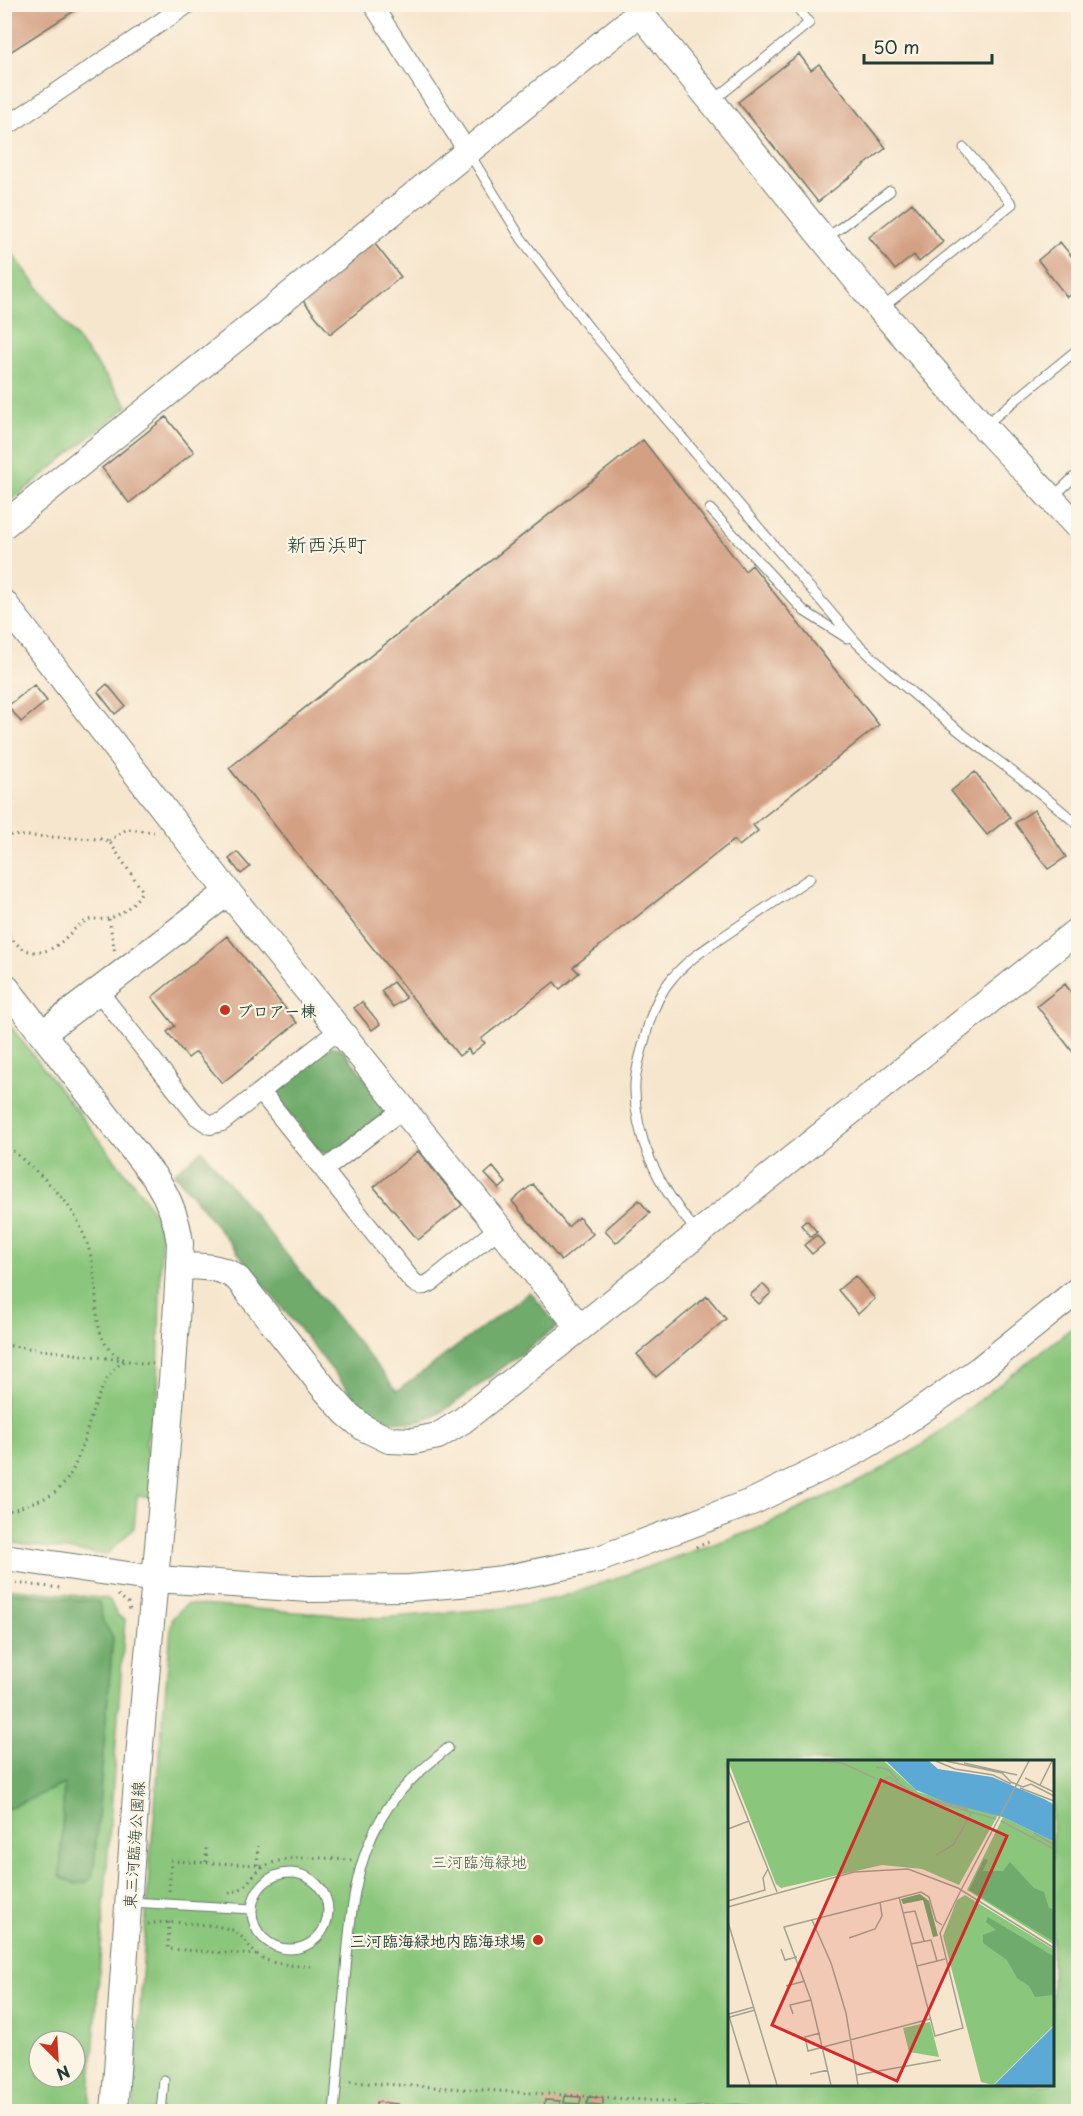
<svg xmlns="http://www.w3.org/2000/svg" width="1083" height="2116" viewBox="0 0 1083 2116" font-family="'Playpen Sans','Klee One',sans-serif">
	<rect width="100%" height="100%" fill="#fcf5e5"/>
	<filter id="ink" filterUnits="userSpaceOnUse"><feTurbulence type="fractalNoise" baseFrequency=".0167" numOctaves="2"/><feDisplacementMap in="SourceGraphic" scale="12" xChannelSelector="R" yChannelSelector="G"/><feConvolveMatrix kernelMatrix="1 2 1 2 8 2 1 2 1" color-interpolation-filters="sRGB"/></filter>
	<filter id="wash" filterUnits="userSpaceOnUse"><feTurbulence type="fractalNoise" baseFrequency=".008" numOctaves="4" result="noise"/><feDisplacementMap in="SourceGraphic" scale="24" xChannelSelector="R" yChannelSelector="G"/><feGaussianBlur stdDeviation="1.35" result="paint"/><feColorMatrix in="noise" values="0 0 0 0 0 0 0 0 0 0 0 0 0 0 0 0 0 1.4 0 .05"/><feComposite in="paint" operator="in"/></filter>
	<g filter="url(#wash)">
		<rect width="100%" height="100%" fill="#f7e6ce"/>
		<path fill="#8ac67c" stroke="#548258" stroke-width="1.5" fill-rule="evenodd" d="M9,249L128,406L5,506L4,250Z
			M4,1018L141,1193L154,1214L161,1234L158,1392L146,1442L152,1498L137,1496L134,1528L106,1555L5,1542Z
			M1078,1323V2111L133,2112L149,1872L172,1619L186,1604L380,1618L505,1608L561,1597L754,1530L868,1477L922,1445ZM729,1762H1052V2084H729Z
			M5,1588L109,1599L117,1615L125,1620L89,2111L5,2112ZM39,2041H75V2077H39Z"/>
		<path fill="#6fab6c" stroke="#477450" stroke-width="1.5" d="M329,1046L342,1049L384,1101V1115L334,1155L320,1152L278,1099L279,1086Z
			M202,1150L397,1391L530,1292L558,1326L454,1404L435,1416L421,1421L410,1423L383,1419L353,1396L174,1173Z
			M5,1592L99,1602L103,1622L113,1637L94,1867L92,1877L87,1882L76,1884L60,1877L64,1784L5,1810Z"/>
		<g id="blocks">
			<path fill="#d4a084" d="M4,4H85L4,56Z
				M799,54L811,70L819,64L886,148L818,202L738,102Z
				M912,203L943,242L919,262L914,255L895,270L869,237Z
				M371,239L401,277L330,334L300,297Z
				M1060,242L1078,264V288L1067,297L1038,260Z
				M166,417L194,452L129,503L102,468Z
				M643,440L745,571L752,565L879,725L753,825L758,831L739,846L734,840L573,967L579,973L560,989L554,982L481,1039L485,1043L471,1054L468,1049L459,1056L229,768Z
				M107,684L125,706L115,714L98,692Z
				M34,685L47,701L21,722L8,706Z
				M975,772L1010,817L987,835L951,791Z
				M1034,810L1066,857L1048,869L1015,823Z
				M237,852L250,867L241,874L229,859Z
				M227,936L297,1023L222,1083L196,1052L188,1058L167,1032L175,1026L152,997Z
				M393,982L406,998L393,1007L381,991Z
				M1065,984L1078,1002V1054L1076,1056L1037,1006Z
				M362,1002L380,1024L372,1030L354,1008Z
				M418,1151L462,1205L418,1240L374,1187Z
				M493,1167L506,1183L499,1189L485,1174Z
				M533,1184L568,1227L579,1217L593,1234L561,1261L512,1201Z
				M639,1200L650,1213L616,1243L605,1230Z
				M807,1220L817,1232L811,1237L801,1225Z
				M817,1235L824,1244L812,1254L804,1245Z
				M855,1276L875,1299L858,1314L838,1290Z
				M763,1284L771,1293L759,1304L750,1295Z
				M707,1296L726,1319L656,1377L637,1354Z
				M565,2096L581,2097L580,2104L564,2103Z
				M588,2097L603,2098V2105L587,2104Z
				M545,2100L560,2101V2108L544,2107Z
				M376,2102L398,2104V2112H375Z"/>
		</g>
	</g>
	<g filter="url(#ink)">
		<use href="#blocks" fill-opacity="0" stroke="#6b786a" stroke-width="1.5"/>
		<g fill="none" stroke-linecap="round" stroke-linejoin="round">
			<g stroke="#6b786a" stroke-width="11">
				<path id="lane" d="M713,101L809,23L795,4
					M469,153L521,238L589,328L856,642C896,681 940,717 985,751C1017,775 1048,798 1078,825
					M824,240L890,191
					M882,308L1012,204L964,148
					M985,425L1078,349
					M1052,498L1074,477
					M710,509L804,611L847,638
					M696,1231C661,1190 633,1139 635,1083C636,1068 641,1053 645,1038C650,1016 658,994 673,977C689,958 710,946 730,932C757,914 783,896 810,878
					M252 1911a38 38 0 1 1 76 0a38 38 0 1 1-76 0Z
					M131,1902L252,1909
					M161,2112L164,2080
					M334,2112C338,2068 342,2024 345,1980C350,1924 352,1867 382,1817C398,1789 423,1768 448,1748
					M688,2112L737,2109L762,2112"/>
			</g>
			<g stroke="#6b786a" stroke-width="20">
				<path id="street" d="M372,4L468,152
					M4,128L188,4
					M99,992L197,1116L210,1125L222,1122L339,1030
					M261,1092L409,1277C417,1287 423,1288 433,1281L499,1228
					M324,1170L403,1109"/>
			</g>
			<g stroke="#6b786a" stroke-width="28">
				<path id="secondary" d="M4,525L640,13L880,309L983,426L1078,527
					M4,603L228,892L580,1328
					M4,985L156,1179C169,1199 177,1219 180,1243C173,1415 153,1587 139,1758C129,1876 123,1994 114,2112
					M43,1033L228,892
					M179,1266C200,1267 221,1265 238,1279L324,1388L346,1413L364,1428L389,1440L413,1441L438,1436L462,1421L580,1328L1078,930
					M4,1557L156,1579L309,1589L409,1588L459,1584L503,1579L599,1559L754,1501L855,1452L896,1428L980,1369L1078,1290"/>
			</g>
			<path stroke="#6b786a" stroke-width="3" stroke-dasharray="1.5 4.5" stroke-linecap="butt" d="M4,835L102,839L109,841L142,890C139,901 118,918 106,919C100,920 94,918 88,920C68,929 62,951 37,952C21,952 13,941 4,929
				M109,841L127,829L154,832
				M109,919L115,953
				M4,1143C29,1166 61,1189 77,1220C87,1239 93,1259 95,1281C98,1309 92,1348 126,1360C134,1363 144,1363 153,1364
				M4,1345L122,1360
				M4,1511C14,1511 23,1506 31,1503C37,1501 44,1499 49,1496C91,1475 82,1390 125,1360
				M696,1547L709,1542
				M4,1582L61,1588
				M118,1595L128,1603L130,1610
				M206,1862V1846
				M257,1865L258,1846
				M169,1891L171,1861L257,1865L263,1867
				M229,1893C249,1889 248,1877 262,1868C288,1852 323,1859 352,1860
				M169,1922L168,1949L256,1955
				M148,1924C162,1920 225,1924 236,1932C246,1939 251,1952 262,1958C276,1966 297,1965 313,1967
				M350,2082L679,2102
				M772,2108L839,2112"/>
			<use href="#lane" stroke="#fff" stroke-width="9"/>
			<use href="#street" stroke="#fff" stroke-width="18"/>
			<use href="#secondary" stroke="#fff" stroke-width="26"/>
		</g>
	</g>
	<g fill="#c8321e" stroke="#fcf5e5" stroke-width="2">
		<circle cx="225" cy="1010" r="6"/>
		<circle cx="538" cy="1940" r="6"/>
	</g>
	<g text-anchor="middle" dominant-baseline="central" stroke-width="4.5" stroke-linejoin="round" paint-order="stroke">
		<g font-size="16" font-weight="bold" fill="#1f3d34" stroke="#fcf5e5" text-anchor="start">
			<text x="237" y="1010">ブロアー棟</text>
			<text x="526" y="1940" text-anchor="end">三河臨海緑地内臨海球場</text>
		</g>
		<g font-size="16" fill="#1f3d34" stroke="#fcf5e5">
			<text transform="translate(133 1845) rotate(-86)">東三河臨海公園線</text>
		</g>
		<g font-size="16" fill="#3a5f46" stroke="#fcf5e5">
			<text x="479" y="1861">三河臨海緑地</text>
		</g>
		<g font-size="20" fill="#1f3d34" stroke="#fcf5e5">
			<text x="327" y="544">新西浜町</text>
		</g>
	</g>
	<g transform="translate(728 1760)">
		<rect width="326" height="326" fill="#f7e6ce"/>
		<path d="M0,1H156L190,32L270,55L231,125L194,109L154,105L53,128L48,124ZM275,57L325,81V184L239,130ZM237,135L325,189V266L265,325L253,322L215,176L229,140ZM202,262L211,297L181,292L175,268Z" fill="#8ac67c"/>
		<path d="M256,99L260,100L255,111H275L282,102L306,128L316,132L321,148L325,149V181L241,130ZM192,134L201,141L210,176L205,177L195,140L175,144L173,139ZM260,157L325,196V235L307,237L301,226L289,218L279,200L255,183V175L268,170L258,162Z" fill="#6fab6c"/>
		<path d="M158,1H201L210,9L264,17L316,39L325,44V81L275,57L220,43L188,30ZM325,267V325H266L267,324Z" fill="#5ca9d5"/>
		<path fill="none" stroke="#a1a290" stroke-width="1.5" d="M90,1L114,3L153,21L161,17L193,38L268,59M208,1L227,9L265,15L283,24M218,1L274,13L283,22L295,27L303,24L326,36M236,3L289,15M148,7L159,9L171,21M0,9L49,132M297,18L326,32M312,25L324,1M292,28L326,41M198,38L240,49M273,61L326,89M0,69L21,61M306,73L326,85M208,95L225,85L244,52M233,130L301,1M171,137L207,276L235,268L212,173L233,130M0,141L37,130L35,118L40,109M0,147L126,112L180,109L230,128L326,188M175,153L187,151L196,181M84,160L103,203L118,253L130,325M0,162L49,325M121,178L147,169L154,156L152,142M183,184L203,180L209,201M53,189L57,200L69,197M189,206L217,199M58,226L77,221M0,253L22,325M1,254L26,247M65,254L62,245L83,240M2,257L27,250M92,273L77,277L80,291L202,259M82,314L100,310M128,315L213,300M103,325L83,240L56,167L193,132L201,137L208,161L214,165"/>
		<path fill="#d62828" fill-opacity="0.15" stroke="#d62828" stroke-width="3" d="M153,20L279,76L169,321L44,265Z"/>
		<rect width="326" height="326" fill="none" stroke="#1f3d34" stroke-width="3"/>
	</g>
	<rect width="1083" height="2116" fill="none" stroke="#fcf5e5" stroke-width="24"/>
	<g transform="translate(57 2059) rotate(156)"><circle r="28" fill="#fcf5e5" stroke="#a4ab9e" stroke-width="1.5"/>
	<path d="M0-4.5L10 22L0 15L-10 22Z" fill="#c8321e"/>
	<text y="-9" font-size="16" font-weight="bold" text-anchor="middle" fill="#1f3d34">N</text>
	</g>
	<path d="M864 54v9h128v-9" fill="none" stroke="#1f3d34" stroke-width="3"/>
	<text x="873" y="54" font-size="18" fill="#1f3d34" stroke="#fcf5e5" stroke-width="4.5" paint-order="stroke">50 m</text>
</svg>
